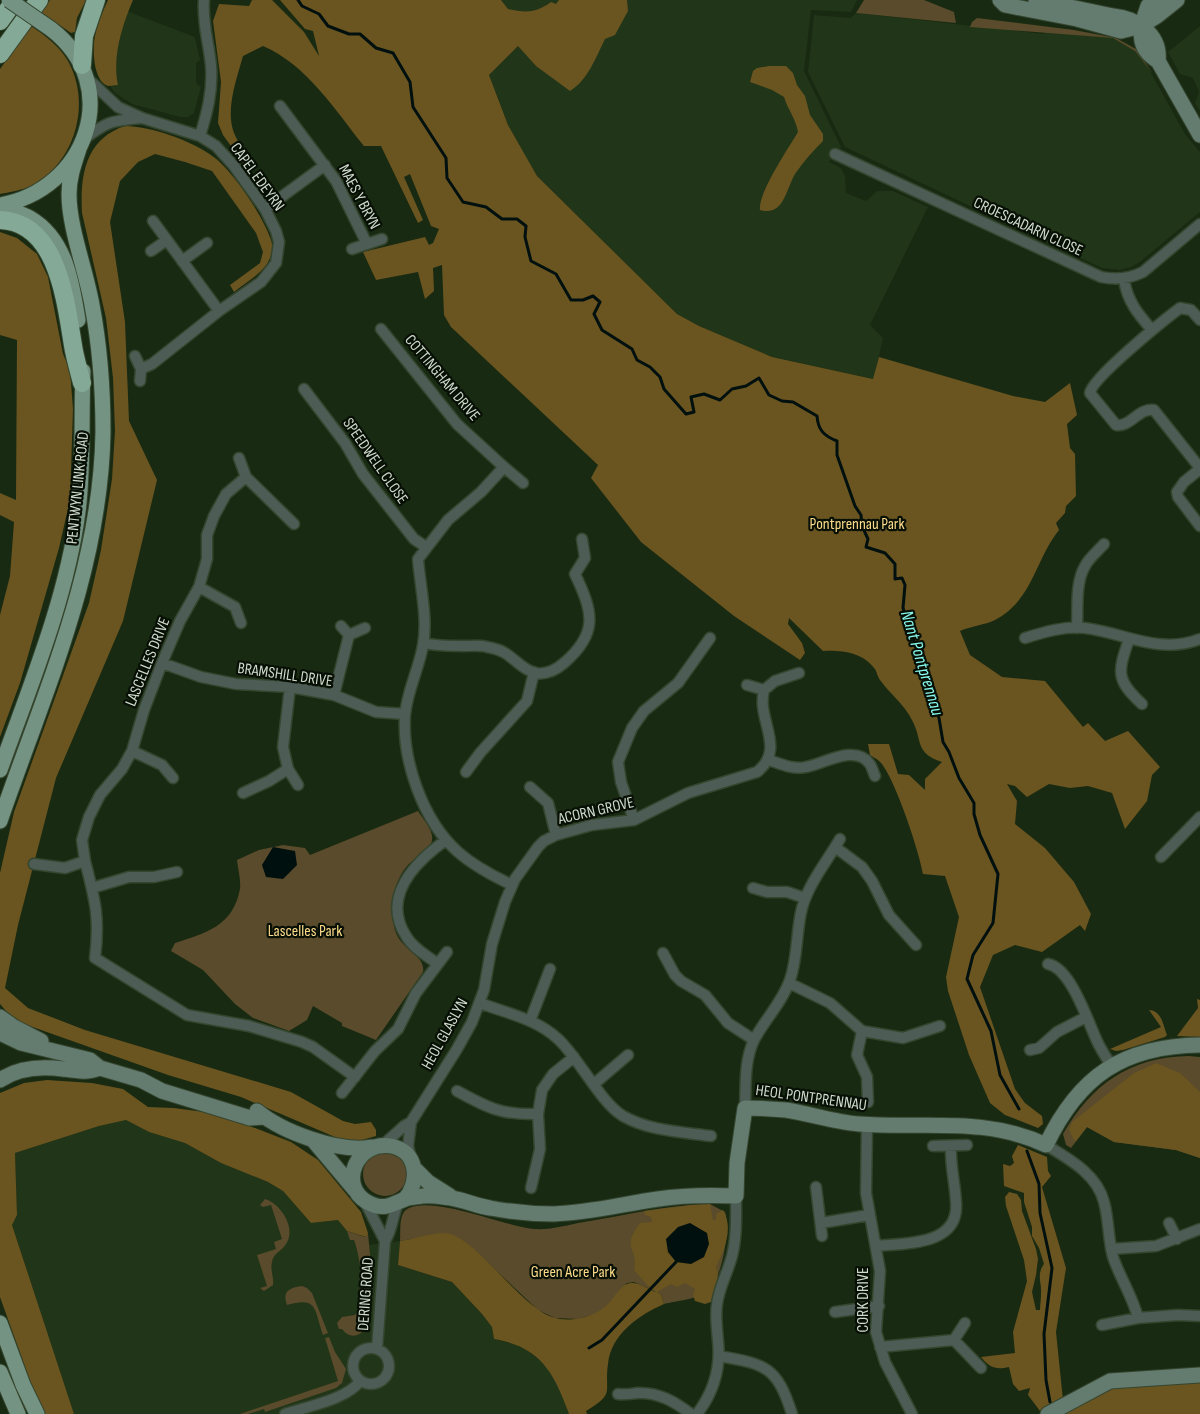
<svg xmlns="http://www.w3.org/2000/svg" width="1200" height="1414" viewBox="0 0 1200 1414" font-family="'Sofia Sans Condensed',sans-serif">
	<rect width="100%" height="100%" fill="#182a11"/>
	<path fill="#213518" d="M501,0H562L523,30Z
		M619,0H857L851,12L811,10L804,71L841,147L829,162L841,168L845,176L846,193L866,201L877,191H893L928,207L870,325L883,338L874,379L772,357L699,326L677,314L537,176L508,125L489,75L518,46Z
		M124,10L195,37L200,60L196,63V83L201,87L194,113L188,117H180L132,104L115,93L112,89L109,83Z
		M856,13L1044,34L1045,31L1113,37L1121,41L1135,51L1145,62L1185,134L1200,152V212L1141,261L1131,267L1120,270L1102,268L845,147L808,72L814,15L851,18Z
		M1200,26V111L1195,103L1199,92L1193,78L1180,74L1168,52Z
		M126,1120L149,1132L185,1143L221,1163L268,1182L283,1191L311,1223L338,1220L347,1231L367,1245L400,1241L398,1265L452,1282L482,1314L492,1327L494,1339L517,1345L530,1352L549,1369L560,1388L569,1414H74L12,1225L17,1215L15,1153L99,1126Z"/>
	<path fill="#594b2b" d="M864,0H924L954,12L956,23L856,13Z
		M977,18L1074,30L1116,38L1136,49L1153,74L1135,51L1113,38L970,27L972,22Z
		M418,811C423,819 434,831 432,840C431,851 413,859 407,866C399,876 394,888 393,900C392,913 392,926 398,937C404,949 426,957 423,972L376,1040L342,1026V1023L313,1006L307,1020L289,1031L253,1018L235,1004L203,970L171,951L175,943C206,933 233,926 240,889C241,880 238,869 237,860L259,850L283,845L305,848L310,855Z
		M1189,1056L1200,1057V1158L1176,1150L1114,1142L1087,1127L1071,1148L1066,1145L1063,1134C1092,1084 1130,1057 1189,1056Z
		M363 1174a22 22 0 1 1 44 0a22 22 0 1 1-44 0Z
		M265,1199C280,1203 297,1228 286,1244C282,1251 273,1253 272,1262C270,1270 274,1277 273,1285L264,1291L260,1288L267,1286L257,1255L276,1249L274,1242L282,1239L271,1205L263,1207L260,1205Z
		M710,1204L725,1212C730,1229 723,1272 712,1286C702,1300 679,1300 664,1304L661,1294L634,1282L627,1283L607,1306L596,1314L578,1319L555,1318L538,1310L485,1260L446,1233L400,1241C401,1231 398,1212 409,1208C436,1196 503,1226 534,1229C552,1230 567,1225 584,1222C626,1215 667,1205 710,1204Z
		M347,1231L365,1237L368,1233L371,1265L368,1319L366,1328C359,1337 349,1339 342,1329H339L337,1323L342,1317L355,1315C368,1302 360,1256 354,1240H350Z
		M302,1286L307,1288L312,1293L328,1333L323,1335C314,1309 318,1296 287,1305C282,1291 289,1288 302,1286Z
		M329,1337L335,1352L346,1369L342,1383L336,1388L265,1412L264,1409L248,1414H240L338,1381L325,1338Z"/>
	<path fill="#6a5420" d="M50,0H86L77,18L75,32L71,33L41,12Z
		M108,0H133C122,26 112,57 118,85C116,85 110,86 108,86C94,81 93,54 94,42C96,27 102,13 108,0Z
		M252,0H272L304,32L319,56L313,31L305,29L280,0H501L508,9C526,13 536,13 551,2L556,4L559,0H627L628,11L615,35L605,39C596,57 588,80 570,91L536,66L518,46L489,75L508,125L537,176L677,314L699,326L772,357L873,379L879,357L1013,396L1045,402L1070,383L1077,415L1067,424L1070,448L1075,454L1076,496L1066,506L1065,513L1056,523L1059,530C1035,560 1033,600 995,620C985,625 971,626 960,631L970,655L1002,677L1045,681L1083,727L1088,723L1105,741L1128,731L1160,767L1152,775L1147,801L1125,829L1112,793L1088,786L1070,788L1049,784L1027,797L1015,786L1007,784L1017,801L1015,824L1045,848L1074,882L1091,914L1085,931L1080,925L1042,952L1015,945L993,955L980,987L1015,1089L1025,1103L1042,1116L1043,1124L1038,1128L1005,1115L990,1103L969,1055L948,991L946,977L959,917L945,876L923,874C920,854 893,771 878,760C876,758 872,757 870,755L868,744H889L898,774L909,775L925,790V779L942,762C914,753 923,740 912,720C904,704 890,694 880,680C877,676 877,671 874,668C862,652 841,650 823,651L789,618L788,624L802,643L805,653L800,660L734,616L641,542L591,478L598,465L451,327L444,315L442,265L433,268L434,291L425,299L418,272L376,280L363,252L425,237L429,245L433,243L439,229L431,226L410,174L404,177L423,220L418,223L381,146H364C335,110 307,65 263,46L243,56C237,78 226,107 233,130C236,140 244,150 250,159L244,164L223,135L218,123L221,82L213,21L219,4L249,6Z
		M31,26C46,36 59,46 68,61C92,104 75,163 31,186C22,190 11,192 0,194V69Z
		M769,66H786L793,73L797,85L805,96L810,115L823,134V141C813,151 803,162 795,174C786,189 784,217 760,210C757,195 789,147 798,132C796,119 788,110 784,97L772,90L750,82L753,71L757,68Z
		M125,126C150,126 190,140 211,155C232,169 263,216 271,240C273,245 272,253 270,258C264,273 246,282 234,292L230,285L260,263L263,252L256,233L212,171L185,162L155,154L138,162L120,181L110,222L125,322L129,421L157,480L123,621L56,778L18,925L5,988L28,1008L85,1030L291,1092L343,1121L355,1124L371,1122L376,1130V1136L362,1140H342L241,1097L168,1075L27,1025L11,1017L0,1004V873L14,812L89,603L101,550L112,479L115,431L113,378L106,318L82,213C80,176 85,139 125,126Z
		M0,232L17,238L37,254L48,277L63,354L70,370L73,409L70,500L59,548L20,683L0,737V615L10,576L14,522L0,515V493L16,500L17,340L0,335Z
		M1197,999L1200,1000V1037L1177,1036L1198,1008Z
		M1149,1010C1162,1011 1163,1025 1167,1035L1165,1037L1123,1050L1116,1051L1110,1049L1161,1027Z
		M1156,1063L1180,1073L1200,1092V1158L1176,1150L1114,1142L1087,1127L1076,1141L1073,1139L1069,1129L1072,1122L1134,1073Z
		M47,1080L92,1083L123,1089L148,1107L174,1108L219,1114L291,1142L318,1160L361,1212L368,1233L366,1237L347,1231L338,1220L311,1223L283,1191L268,1182L221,1163L185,1143L149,1132L126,1120L99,1126L15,1153L17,1215L12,1225L74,1414H45L33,1389L0,1297V1093L24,1083Z
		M1018,1145L1047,1157L1048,1171L1051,1176L1042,1187L1066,1268L1056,1332L1063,1400L1040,1411L1028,1395L1030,1388L1019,1391L1013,1384L1009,1367C996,1370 990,1368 981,1357L1015,1353L1013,1332L1027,1281L1024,1260L1006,1206L1005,1197L1009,1192L1017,1194L1021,1200L1022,1211L1036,1249L1038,1259L1036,1275L1032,1292L1036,1310H1040C1040,1305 1041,1300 1041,1294C1042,1283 1036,1275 1044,1264L1039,1248L1032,1236V1227L1024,1202V1193L1004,1186L1003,1164L1010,1166L1014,1163L1012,1156Z
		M710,1204L713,1220H716V1214L723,1210C734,1228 724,1251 716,1267C721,1279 714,1291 711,1302L705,1304L695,1301L693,1295L695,1289L685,1283L677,1287L671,1284L657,1292L661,1294L664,1304C639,1315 611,1334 608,1364C604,1393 616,1393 586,1411L587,1414H569C554,1373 541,1347 494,1339L492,1327L482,1314L452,1282L398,1265L400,1241C414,1239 431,1233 445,1233C473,1234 520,1306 552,1317C570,1323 594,1318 608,1304C614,1298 621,1284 631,1283C639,1282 648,1289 656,1292L647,1285L634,1270C639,1247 620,1250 640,1223L652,1222L651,1217L645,1215L644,1211L692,1205Z
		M1200,1380V1414H1061L1111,1388Z"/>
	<path fill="#00100e" d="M273,847L295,851L297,865L283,879L266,877L262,865Z
		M690,1223L707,1233L709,1244L704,1257L691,1264L676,1262L668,1252L666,1239L678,1227Z"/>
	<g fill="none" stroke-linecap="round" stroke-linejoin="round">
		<path stroke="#00100e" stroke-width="3" d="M298,0L302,6L319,14L328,26L349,34H360L376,48L393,53L410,82L413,107L446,158L447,178L463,202L486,207L502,219H517L526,226L525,237L531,261L556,274L571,300H583L593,296L600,302L594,314L602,330L632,349L637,360L650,367L660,377L664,389L686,414L694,412L691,397L704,394L720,400L732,389L746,386L759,378L769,395L782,401L793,402L817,416C818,430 824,436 837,441V455L855,506L861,515L862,526L868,539L866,547L885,553L895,564V579L902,578L905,585L903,608L939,718L943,742L949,752L959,778L974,803V814L980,835L998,874L993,923L973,955L967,979L991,1031L1000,1075L1019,1109
			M1027,1151L1039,1184L1040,1213L1052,1268L1044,1334L1046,1380L1050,1402
			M589,1348L602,1340L676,1262"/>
		<g stroke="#35462f" stroke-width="13">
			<path id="street" d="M86,77L118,107L142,118L200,136L216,146L234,166L265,209L276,231L279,242L276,263L261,282L219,311L152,364L141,369L140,381
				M280,106L336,181L367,244
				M200,136C207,113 213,91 211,66C209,43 202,23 204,0
				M84,139C109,120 112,121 142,118
				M835,154L1101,277C1116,280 1129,279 1143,272L1200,224
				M265,209L325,165
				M153,221L219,311
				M352,249L382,239
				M151,251L167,240
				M182,261L207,243
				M1124,279C1127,301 1138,314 1152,330
				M1200,320L1191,310L1180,308C1164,320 1092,378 1090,393L1116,425C1131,427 1138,408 1154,410L1200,468
				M381,329L457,424L504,467L481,492L448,520L418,559C420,585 428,619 423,645C419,669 407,691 405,715C402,761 423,821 458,852C474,866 493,876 512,885
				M135,356L141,369
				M304,389L345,443L363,474L414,539L426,547
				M239,458L246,477L294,524
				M504,467L523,483
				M1200,469L1184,482L1177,492L1178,497L1200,526
				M199,587L235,607L241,623
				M341,626L349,635L365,628
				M1077,628C1078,609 1075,583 1085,566C1089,558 1098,551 1104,544
				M1025,638C1044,632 1064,626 1085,628C1125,633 1159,655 1200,639
				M1129,639C1118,672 1115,679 1142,704
				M424,643C437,646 451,646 465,646C472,646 480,645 487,647C493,648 500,650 505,653C515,659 523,670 535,673C547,675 556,670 564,663C599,633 593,612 575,574L585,558L582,539
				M162,663L201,677L236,684L290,687L334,695L376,712L405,714
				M290,687L283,747L288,769L298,785
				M764,690L775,681L799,673
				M334,695L349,635
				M132,751L162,765L173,778
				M769,760C781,764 793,770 806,767C823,764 855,744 869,763C872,766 873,772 875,776
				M466,772L480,753L527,701L534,672
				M530,787L548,803L556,835
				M243,793L269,781L288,769
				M634,820L621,782L618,762L632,728L644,711L678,683L710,638
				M835,847L862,867L872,881L889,915L916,945
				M1161,857L1200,817
				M85,861C95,900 100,917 95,958L187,1015L249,1026L302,1042L313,1047L355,1077
				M34,864L65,868L85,861L82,840L89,817L100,795L122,769L132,751L144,710L162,663L180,621L199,587L207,559V535L214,516L226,494L246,477
				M92,888L129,877H154L177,872
				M753,888L767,892H787L805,898
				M663,953L675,975L681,981L705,995L728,1023L754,1040
				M438,964C427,956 413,948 406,936C381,897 415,862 446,840
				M1048,964C1071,968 1088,1022 1097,1041C1101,1050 1107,1058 1111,1066
				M789,983L830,1003L862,1031L903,1038L940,1026
				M480,1003C506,1013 537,1019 558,1039C579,1058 600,1102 623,1116C649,1131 682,1132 711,1136
				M530,1021L550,969
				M862,1031L857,1055L867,1077L868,1102
				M1030,1050L1039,1048L1057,1032L1086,1017
				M594,1084L628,1055
				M457,1091C488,1108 501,1115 538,1114
				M342,1093L375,1051L398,1029L416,993L447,952
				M745,1108C746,1085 744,1061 754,1040C765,1019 782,1003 790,980C798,957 796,931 802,908C809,883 827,861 840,839
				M867,1124L866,1193L880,1271L876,1332L885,1362L912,1414
				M384,1144L404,1126L411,1122L457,1049L472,1022L484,990L492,944L505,902L515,879L538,847L544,841L556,835L592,825L634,820L688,793L757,772C787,748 756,720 764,690L747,685
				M1046,1145C1069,1159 1097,1174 1104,1202C1109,1220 1108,1239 1113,1257C1120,1278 1133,1297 1138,1318L1178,1315L1200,1316
				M933,1146L967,1145
				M411,1159L408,1146L411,1122
				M816,1187L822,1236
				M531,1188L540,1149L538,1114L542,1090L553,1074L574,1057
				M365,1202L385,1241
				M821,1223L869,1215
				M1169,1223L1177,1239
				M876,1246C905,1243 960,1246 956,1202C955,1183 950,1165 951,1146
				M1111,1249L1156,1246L1200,1229
				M835,1312L879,1306
				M1102,1325L1138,1318
				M954,1340L965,1323
				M880,1347L954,1340L981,1368
				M353 1366a18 18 0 1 1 36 0a18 18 0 1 1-36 0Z
				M377,1349L385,1241C393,1229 392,1216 398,1204
				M719,1356C765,1364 777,1366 792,1414
				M618,1394C625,1395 630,1394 637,1393C659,1392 675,1402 691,1414
				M285,1414C306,1407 348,1399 360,1381
				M697,1414C713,1393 721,1368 718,1341C717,1328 715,1316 717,1304C719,1287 728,1272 732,1256C737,1236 736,1216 736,1196"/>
		</g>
		<g stroke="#35462f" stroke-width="17">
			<path id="secondary" d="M1000,0L1005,5L1077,19L1121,31L1141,26L1157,16L1177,0
				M1036,0L1113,16C1137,18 1161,35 1158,61
				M1164,0L1148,6C1140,28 1135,48 1158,61L1200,135
				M0,1017L14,1027L41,1041
				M0,1033L21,1043L90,1060L100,1068L141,1080L162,1091L250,1118L264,1117
				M0,1080C19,1067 41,1066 63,1069C77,1071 87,1073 100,1068
				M257,1111C282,1132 339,1153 371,1147
				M313,1140L355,1190
				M415,1169L428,1182L450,1196
				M405,1199C420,1182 418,1151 391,1146C358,1140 337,1184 367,1202C383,1211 391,1205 405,1199C410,1197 418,1197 423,1196C432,1195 442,1197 451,1198C464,1200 477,1206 490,1208C511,1212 533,1214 554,1214C590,1213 623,1204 658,1199C684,1195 710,1195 736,1196L737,1163L745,1108C759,1108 773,1109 786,1110C811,1114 834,1122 859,1124C924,1129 984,1116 1046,1145C1079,1076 1123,1046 1200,1045
				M1048,1414L1110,1381L1200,1375"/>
		</g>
		<g stroke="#35462f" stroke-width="17">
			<path id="primary" d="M0,205C86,190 125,86 51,29
				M0,206C10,210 21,213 30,218C66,239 72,283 78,320
				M0,770C30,686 66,601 78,512C84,465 81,418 83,371
				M0,821C44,693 101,569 103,432C103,389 100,347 92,305C86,270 69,228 69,194C69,178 74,164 79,149
				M0,1323L23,1385L37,1414
				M0,1372L18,1414"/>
		</g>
		<g stroke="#35462f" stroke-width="20">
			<path id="highway" d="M0,21L15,0
				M0,54L39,0
				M82,65L84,36L96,0
				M0,220C60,222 66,307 74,351C76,361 79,372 82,383"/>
		</g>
		<use href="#street" stroke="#4d5c54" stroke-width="10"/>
		<use href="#secondary" stroke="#647b6f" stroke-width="15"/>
		<use href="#primary" stroke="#759383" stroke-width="15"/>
		<use href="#highway" stroke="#84a996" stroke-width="18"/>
		<g stroke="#35462f" stroke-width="17" stroke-linecap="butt">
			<path id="primary-bridge" d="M9,0L51,29"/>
		</g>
		<use href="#primary-bridge" stroke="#759383" stroke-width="15"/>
	</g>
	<g text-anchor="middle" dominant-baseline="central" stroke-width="4.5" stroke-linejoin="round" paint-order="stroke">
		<g font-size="16" fill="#d0dbcc" stroke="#081006">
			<text transform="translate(257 177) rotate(54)">CAPEL EDEYRN</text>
			<text transform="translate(359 197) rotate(62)">MAES Y BRYN</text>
			<text transform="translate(1028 227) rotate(25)">CROESCADARN CLOSE</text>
			<text transform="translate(442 378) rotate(50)">COTTINGHAM DRIVE</text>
			<text transform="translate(375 461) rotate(55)">SPEEDWELL CLOSE</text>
			<text transform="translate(78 488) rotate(-84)">PENTWYN LINK ROAD</text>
			<text transform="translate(148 662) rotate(-68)">LASCELLES DRIVE</text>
			<text transform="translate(285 675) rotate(8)">BRAMSHILL DRIVE</text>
			<text transform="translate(596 811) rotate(-13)">ACORN GROVE</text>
			<text transform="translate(445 1034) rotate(-61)">HEOL GLASLYN</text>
			<text transform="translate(811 1098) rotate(8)">HEOL PONTPRENNAU</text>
			<text transform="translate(366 1294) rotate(-86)">DERING ROAD</text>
			<text transform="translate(863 1300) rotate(-90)">CORK DRIVE</text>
		</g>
		<g font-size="16" fill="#fddb8b" stroke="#081006">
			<text x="857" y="524">Pontprennau Park</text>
			<text x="305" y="931">Lascelles Park</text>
			<text x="573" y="1272">Green Acre Park</text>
		</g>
		<g font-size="18" font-style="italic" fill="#87f9ee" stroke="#081006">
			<text transform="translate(922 663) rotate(73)">Nant Pontprennau</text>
		</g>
	</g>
</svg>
